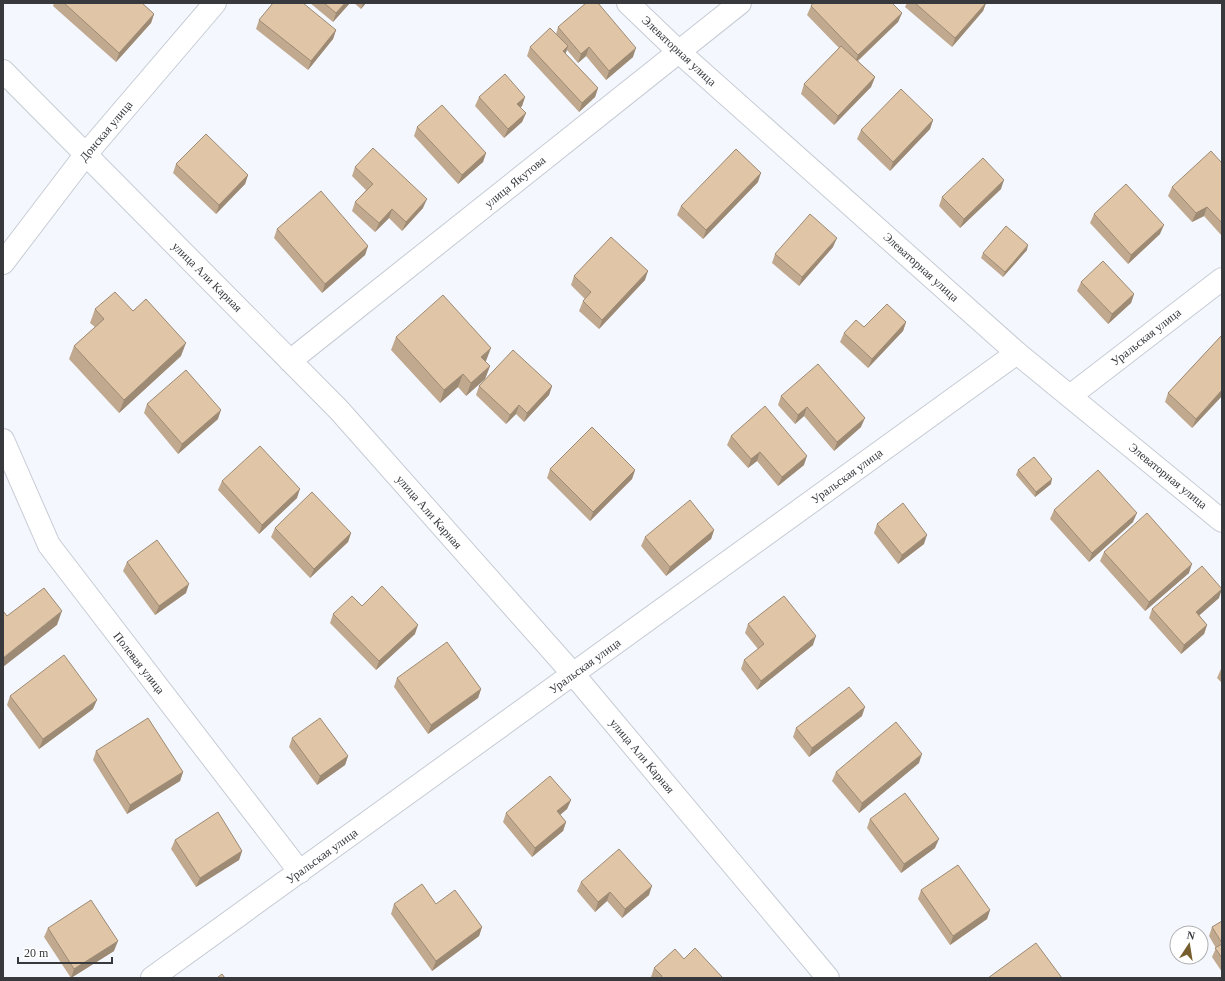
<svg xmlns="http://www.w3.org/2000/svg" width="1225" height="981" viewBox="0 0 1225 981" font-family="Georgia,serif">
	<rect width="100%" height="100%" fill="#f4f7fd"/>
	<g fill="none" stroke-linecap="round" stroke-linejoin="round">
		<g stroke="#c6cbd5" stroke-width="24">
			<path id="minor" d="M628,3L679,52L1017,353L1222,521
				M3,71L339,410L574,675L828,978
				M3,263L86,154L215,3
				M290,361L740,3
				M1070,396L1222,279
				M3,440L49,545L300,872
				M152,978L1017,353"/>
		</g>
		<use href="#minor" stroke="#fff" stroke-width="22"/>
	</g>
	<path fill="#c1a98f" d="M54,3H142L154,14L151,23L116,62L53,6Z
		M310,3H350L333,22Z
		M354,3H366L361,9Z
		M907,3H986L983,11L952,47L905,7Z
		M811,6L902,13L898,22L858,61L875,77L871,87L834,125L801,94L804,84L839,48L807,15Z
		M259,20L336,30L333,39L308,70L256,29Z
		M558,27L633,57L606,80L586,56L578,63L567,50L565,53L598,88L595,97L579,112L527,56L530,47L556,34Z
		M479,97H525L522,106L520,107L526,113L522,122L504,138L475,106Z
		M933,120L930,129L890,171L857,139L861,130Z
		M417,127L486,153L483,162L458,184L414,136Z
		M1222,163V236L1204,216L1192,222L1168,196L1172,187Z
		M176,164L248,175L245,184L216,214L173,173Z
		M355,167L423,208L402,231L389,218L375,232L352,211L355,202L366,190L352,176Z
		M758,182L703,239L677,215L681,206Z
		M1001,189L960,228L939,206L942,197Z
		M1094,214L1160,234L1128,264L1090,223Z
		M277,229L368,246L365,255L322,293L274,238Z
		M833,247L799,286L772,263L775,254Z
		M1027,250L1003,277L981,258L983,253Z
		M574,276L645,280L599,329L579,311L583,301L585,299L571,285Z
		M1081,282L1134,294L1131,303L1108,324L1077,291Z
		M95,309L133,311L181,356L119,413L69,359L74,346L95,327L90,323Z
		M906,322L903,331L868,368L840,342L844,333L864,327Z
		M1222,335V396L1192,428L1165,402L1168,393Z
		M396,337L486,361V362L490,366L485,379L466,396L458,387L440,403L391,350Z
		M479,386H552L549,395L524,422L516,414L506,424L476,395Z
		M781,396L861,427L834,451L804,416L795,424L778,405Z
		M147,404L218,419L178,454L144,413Z
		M731,436L804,465L778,486L757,461L748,468L727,445Z
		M550,469L635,470L632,479L590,521L547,478Z
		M1018,470L1051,484L1035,497L1016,475Z
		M222,481L297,498L259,534L218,490Z
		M1054,510L1133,522L1089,562L1050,519Z
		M877,524L924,544L898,564L874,533Z
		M275,528L351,533L348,542L310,578L271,537Z
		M714,530L711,539L666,576L641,546L645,537Z
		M1104,552L1189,573L1145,611L1100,561Z
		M127,562L186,593L155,615L123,571Z
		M1219,598L1199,615L1207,625L1204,634L1181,654L1149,618L1152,609Z
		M362,606L415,634L376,670L330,623L333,614Z
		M748,624L813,645L757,690L741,669L744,660L758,649L745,633Z
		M1222,667V683L1217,678L1221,669Z
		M397,678L481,689L478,698L428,734L394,687Z
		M10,696L93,709L39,749L7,705Z
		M862,716L809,757L793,737L796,728Z
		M292,738L348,756L345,765L317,785L289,747Z
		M96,751L183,772L180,781L127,814L93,760Z
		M919,763L859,813L832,781L836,772Z
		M571,800L567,809L560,815L566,822L563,831L532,857L503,822L506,813Z
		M870,819L935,848L901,873L867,828Z
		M175,840L242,851L239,860L196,887L171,849Z
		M581,882L649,895L622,918L607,901L595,912L577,891Z
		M921,890L990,910L987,919L950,945L918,899Z
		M394,904H436L482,927L479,936L432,971L391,914Z
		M1222,921V972L1212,957L1216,948L1209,936L1212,927Z
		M48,928L114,951L71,978L44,937Z
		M684,959L723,978H651V977L654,968Z"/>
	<path fill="#9d8a74" d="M345,3H350L333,22L336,13Z
		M363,3H366L361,9Z
		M986,3L983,11L952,47L955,38Z
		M902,13L898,22L854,64L858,55Z
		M154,14L151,23L116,62L119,53Z
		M336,30L333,39L308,70L311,61Z
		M568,46L565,56L563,51Z
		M589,47L586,56L578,63L581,54Z
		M636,48L633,57L606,80L609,71Z
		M875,77L871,87L834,125L838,116Z
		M598,88L595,97L579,112L582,103Z
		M525,97L522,106L514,113L517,104Z
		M526,113L522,122L504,138L508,129Z
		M933,120L930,129L890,171L893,162Z
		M486,153L483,162L458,184L462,175Z
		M761,173L758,182L703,239L706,230Z
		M248,175L245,184L216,214L219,205Z
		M1004,180L1001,189L960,228L964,219Z
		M427,199L423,208L402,231L406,222Z
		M1207,207L1204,216L1192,222L1196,213Z
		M392,209L389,218L375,232L379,223Z
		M1164,225L1160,234L1128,264L1131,255Z
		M837,238L833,247L799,286L802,277Z
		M1028,245L1027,250L1003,277L1005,272Z
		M368,246L365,255L322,293L325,284Z
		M648,271L645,280L599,329L602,320Z
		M1134,294L1131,303L1108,324L1112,314Z
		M906,322L903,331L868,368L872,359Z
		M186,343L181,356L119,413L124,400Z
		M491,348L486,361L477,370L481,357Z
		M490,366L485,379L466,396L471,383Z
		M463,374L458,387L440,403L444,390Z
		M552,386L549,395L524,422L527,413Z
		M1222,390V396L1192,428L1196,419Z
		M519,405L516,414L506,424L510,415Z
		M807,407L804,416L795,424L798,415Z
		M221,410L218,419L178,454L182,444Z
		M865,418L861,427L834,451L837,442Z
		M760,452L757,461L748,468L751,459Z
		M807,456L804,465L778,486L782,477Z
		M635,470L632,479L590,521L593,512Z
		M1052,479L1051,484L1035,497L1036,492Z
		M300,489L297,498L259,534L262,525Z
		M1137,513L1133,522L1089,562L1092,553Z
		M714,530L711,539L666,576L670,567Z
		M351,533L348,542L310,578L314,569Z
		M927,535L924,544L898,564L902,555Z
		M1192,564L1189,573L1145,611L1149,602Z
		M189,584L186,593L155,615L159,606Z
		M1222,589L1219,598L1193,621L1196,612Z
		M62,611L57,625L3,667V658Z
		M418,625L415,634L376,670L379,661Z
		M1207,625L1204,634L1181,654L1184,645Z
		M816,636L813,645L757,690L761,681Z
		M481,689L478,698L428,734L431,725Z
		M97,700L93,709L39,749L43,739Z
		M865,707L862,716L809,757L812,748Z
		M922,754L919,763L859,813L862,803Z
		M348,756L345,765L317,785L320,776Z
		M183,772L180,781L127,814L130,805Z
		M571,800L567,809L554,820L557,811Z
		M566,822L563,831L532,857L535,848Z
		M939,839L935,848L901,873L904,864Z
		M242,851L239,860L196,887L200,878Z
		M652,886L649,895L622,918L625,909Z
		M610,892L607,901L595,912L598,902Z
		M990,910L987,919L950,945L953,936Z
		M482,927L479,936L432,971L436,961Z
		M118,941L114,951L71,978L74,969Z"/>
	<path fill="#e0c5a6" stroke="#9d8a74" d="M64,3H142L154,14L119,53Z
		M273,3H303L336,30L311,61L259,20Z
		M324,3H345L336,13Z
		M586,3H598L636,48L609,71L589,47L581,54L558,27Z
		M813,3H892L902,13L858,55L811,6Z
		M915,3H986L955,38Z
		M550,28L568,46L563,51L598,88L582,103L530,47Z
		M841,46L875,77L838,116L804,84Z
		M505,74L525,97L517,104L526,113L508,129L479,97Z
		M901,89L933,120L893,162L861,130Z
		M442,105L486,153L462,175L417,127Z
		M206,134L248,175L219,205L176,164Z
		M373,148L427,199L406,222L392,209L379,223L355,202L373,184L355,167Z
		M736,149L761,173L706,230L681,206Z
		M1211,151L1222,163V223L1207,207L1196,213L1172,187Z
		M983,158L1004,180L964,219L942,197Z
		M1126,184L1164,225L1131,255L1094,214Z
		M321,191L368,246L325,284L277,229Z
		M810,214L837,238L802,277L775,254Z
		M1006,226L1028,245L1005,272L983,253Z
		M611,237L648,271L602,320L583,301L591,292L574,276Z
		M1103,261L1134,294L1112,314L1081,282Z
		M115,292L133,311L146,299L186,343L124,400L74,346L104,319L95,309Z
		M443,295L491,348L481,357L490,366L471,383L463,374L444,390L396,337Z
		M887,304L906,322L872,359L844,333L856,320L864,327Z
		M1222,335V390L1196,419L1168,393Z
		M513,350L552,386L527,413L519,405L510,415L479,386Z
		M818,364L865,418L837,442L807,407L798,415L781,396Z
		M186,370L221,410L182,444L147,404Z
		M765,406L807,456L782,477L760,452L751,459L731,436Z
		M592,427L635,470L593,512L550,469Z
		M260,446L300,489L262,525L222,481Z
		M1034,457L1052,479L1036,492L1018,470Z
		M1098,470L1137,513L1092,553L1054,510Z
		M312,492L351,533L314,569L275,528Z
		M690,500L714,530L670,567L645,537Z
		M903,503L927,535L902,555L877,524Z
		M1147,513L1192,564L1149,602L1104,552Z
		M157,540L189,584L159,606L127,562Z
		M1202,566L1222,589L1196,612L1207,625L1184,645L1152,609Z
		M382,586L418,625L379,661L333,614L352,596L362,606Z
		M44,588L62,611L3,658V611L7,616Z
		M784,596L816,636L761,681L744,660L764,644L748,624Z
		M447,642L481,689L431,725L397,678Z
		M64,655L97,700L43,739L10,696Z
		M849,687L865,707L812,748L796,728Z
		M148,718L183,772L130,805L96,751Z
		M320,718L348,756L320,776L292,738Z
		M896,722L922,754L862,803L836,772Z
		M550,776L571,800L557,811L566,822L535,848L506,813Z
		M905,793L939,839L904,864L870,819Z
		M218,812L242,851L200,878L175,840Z
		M619,849L652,886L625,909L610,892L598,902L581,882Z
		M958,865L990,910L953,936L921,890Z
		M422,884L436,904L455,890L482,927L436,961L394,904Z
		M91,900L118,941L74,969L48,928Z
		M1222,921V943L1212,927Z
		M1036,943L1062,978H988Z
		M1222,944V958L1215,948Z
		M695,948L723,978H661L662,976L654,968L675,949L684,959Z
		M222,974L225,978H217Z"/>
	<g text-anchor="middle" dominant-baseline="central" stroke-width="4" stroke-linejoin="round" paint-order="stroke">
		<g font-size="12" fill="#37393d" stroke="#fff">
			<text transform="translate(679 51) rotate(43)">Элеваторная улица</text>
			<text transform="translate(106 131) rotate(-50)">Донская улица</text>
			<text transform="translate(515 182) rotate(-39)">улица Якутова</text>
			<text transform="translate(921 267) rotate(42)">Элеваторная улица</text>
			<text transform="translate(207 277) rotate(45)">улица Али Карная</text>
			<text transform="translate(1146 337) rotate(-38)">Уральская улица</text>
			<text transform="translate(847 476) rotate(-36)">Уральская улица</text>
			<text transform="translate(1168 476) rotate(39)">Элеваторная улица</text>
			<text transform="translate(429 512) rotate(49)">улица Али Карная</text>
			<text transform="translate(139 663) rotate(52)">Полевая улица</text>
			<text transform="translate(585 666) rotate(-36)">Уральская улица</text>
			<text transform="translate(642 756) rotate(50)">улица Али Карная</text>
			<text transform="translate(322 856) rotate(-36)">Уральская улица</text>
		</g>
	</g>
	<rect width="1225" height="981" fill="none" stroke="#37393d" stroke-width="8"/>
	<g transform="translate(1189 945) rotate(12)"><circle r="19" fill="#ffffff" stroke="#afb0b1"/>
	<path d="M0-3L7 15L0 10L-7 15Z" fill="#775e2f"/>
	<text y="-6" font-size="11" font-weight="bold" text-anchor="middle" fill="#37393d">N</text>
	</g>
	<path d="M18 957v6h94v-6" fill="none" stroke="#37393d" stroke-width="2"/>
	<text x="24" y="957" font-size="12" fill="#37393d" stroke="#ffffff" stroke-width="3" paint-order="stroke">20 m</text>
</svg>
